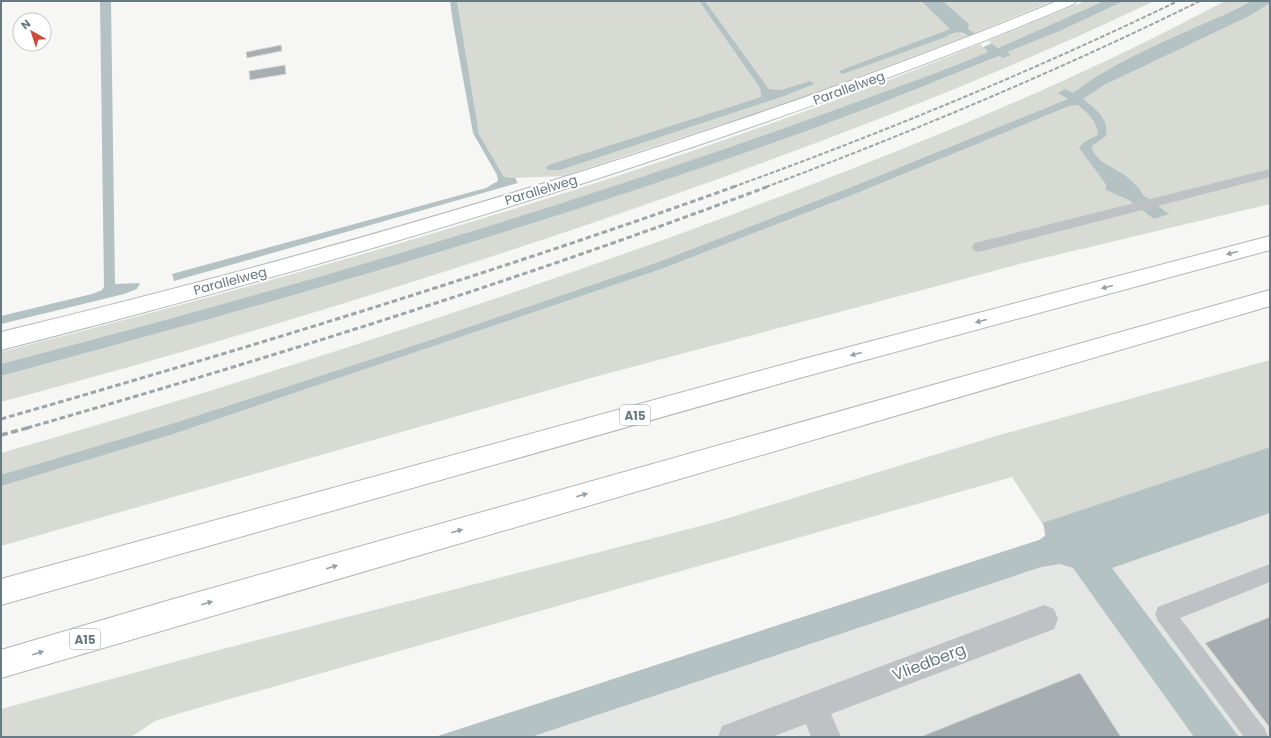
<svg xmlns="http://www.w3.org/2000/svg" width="1271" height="738" viewBox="0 0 1271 738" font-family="Poppins,sans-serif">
	<rect width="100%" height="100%" fill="#f6f6f4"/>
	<path fill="#e4e6e4" d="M1270,472V737H471Z"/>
	<path fill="#d7dbd3" d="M457,1H699L760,88L761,97L548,165L546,168L810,81L781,90L769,89L705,1H921L951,29L968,36L782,105L563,176L515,178L504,177L479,134Z
		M943,1H1052L975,33L968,29V24Z
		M1086,1H1104L998,48L992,45L985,47L989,52C888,93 784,129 681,164C457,240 230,304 1,364V352C332,267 663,173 980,44L983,47L991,43L988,41Z
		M1124,1H1154C998,76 838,136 676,194C454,272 228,341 1,402V376C266,305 529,230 787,138C859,113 929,84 999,56L1003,58L1011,55L1007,52L1062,30Z
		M1225,1H1270V204L1027,262L598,376L1,546V453C247,382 491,304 731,215C899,152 1067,86 1225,1Z
		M1270,360V447L1042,523L1012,477L184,712L155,721L131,737H1V709L211,652L712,523L996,436Z"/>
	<path fill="#b4c2c4" d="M100,1H111L115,284L140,283L137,289L124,294L1,324V316L92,294L102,290L104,287Z
		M450,1H457L479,134L504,177L515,178L518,183L174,281L172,274L486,188L498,181L497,175L473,133L453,23Z
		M699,1H705L769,89L781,90L810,81L814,84L784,96L560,170H548L546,168L548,165L761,97L760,88Z
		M921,1H943L969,24L968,29L975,33L968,36C958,29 953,33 943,38L848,72L842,74L839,71L950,29Z
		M1104,1H1124L1062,30L1007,52L1011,55L1003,58L999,56C929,84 858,113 787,138C529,230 266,305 1,376V364C230,304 456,240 680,164C748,141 815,118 881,93C917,80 953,67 988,52L984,47L992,44L998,48Z
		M1251,1H1270V3L1249,16L1104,85L1083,99C1096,110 1109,117 1106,136L1092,146L1093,152L1101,161L1126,176L1139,188L1143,195L1169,214L1154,219L1129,200L1106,190V185L1103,180L1079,148L1084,142L1098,135C1098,122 1087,112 1078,105L1069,106L852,195L661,269L173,434L1,486V475L175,423L434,339L659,262L847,189L1068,99L1058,93L1065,89L1073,93C1121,57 1180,35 1235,10Z
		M1270,447V513L1112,568L1239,737H1194L1073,568L1060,564L1041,567L531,737H435L1039,540L1045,536L1044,526L1042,523Z"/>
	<path fill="#a6aeb2" stroke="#d8d8d6" d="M281,45L282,51L247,58L246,52Z
		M285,65L286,74L250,80L249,71Z
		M1270,617V728L1205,643Z
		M1080,673L1121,737H920Z"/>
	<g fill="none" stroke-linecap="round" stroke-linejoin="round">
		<g stroke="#b1b6b9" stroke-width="2">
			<path id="secondary" d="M1057,1H1076L1074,4C916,71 753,128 590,181C395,244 199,299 1,350V332C196,285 389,232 580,172C741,121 901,66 1057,1Z"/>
		</g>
		<g stroke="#b2b6b8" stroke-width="2">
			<path id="highway" d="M1270,236V250L796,379L1,605V579L796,361Z
				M1270,290V306L1,678V650L170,600Z"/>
		</g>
		<path fill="#bec2c5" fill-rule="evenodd" d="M1270,169V177L979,252L974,251L972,247L974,243L979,242Z
			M1270,564V582L1180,618L1265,729L1268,737H1244L1158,621L1155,614L1158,607Z"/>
		<path fill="#bec2c5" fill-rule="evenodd" d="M1044,605L1054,609L1058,619L1054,629L831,714L841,737H811L806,724L772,737H718L722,726L733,722Z"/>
		<use href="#secondary" fill="#fff" fill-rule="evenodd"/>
		<use href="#highway" fill="#fff" fill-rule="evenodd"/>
		<path stroke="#9ea5a9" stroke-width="2" stroke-dasharray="4.5 2" stroke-linecap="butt" d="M733,187C885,132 1033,71 1178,1
			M766,187C914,131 1058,71 1200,1"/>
		<path stroke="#9ea5a9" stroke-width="3" stroke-dasharray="5.5 3" stroke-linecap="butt" d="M1,419C248,348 494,273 736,186
			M27,428C277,356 526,278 769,186"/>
		<path stroke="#9ea5a9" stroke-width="3.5" stroke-dasharray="7 3.5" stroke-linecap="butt" d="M1,435L31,427"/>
	</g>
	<defs><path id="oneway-solid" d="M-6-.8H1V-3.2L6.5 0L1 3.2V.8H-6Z"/></defs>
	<g fill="#96a1a7">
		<use href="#oneway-solid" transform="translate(1232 253) rotate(165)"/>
		<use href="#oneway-solid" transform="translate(1107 287) rotate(165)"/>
		<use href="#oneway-solid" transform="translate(981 321) rotate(165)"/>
		<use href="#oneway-solid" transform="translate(856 354) rotate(165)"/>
		<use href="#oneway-solid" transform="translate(582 495) rotate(-16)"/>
		<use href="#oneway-solid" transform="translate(457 531) rotate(-16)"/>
		<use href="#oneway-solid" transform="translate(332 567) rotate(-16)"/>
		<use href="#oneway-solid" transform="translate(207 603) rotate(-16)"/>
		<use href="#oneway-solid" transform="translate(38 653) rotate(-17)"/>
	</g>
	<g text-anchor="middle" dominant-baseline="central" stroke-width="4" stroke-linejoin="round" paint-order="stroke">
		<g fill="#fff" stroke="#96a1a7" stroke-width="1">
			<rect x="620" y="405" width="30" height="20" rx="3"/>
			<rect x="70" y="629" width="30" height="20" rx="3"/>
		</g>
		<g font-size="12" font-weight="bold" fill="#697981">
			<text x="635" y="415">A15</text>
			<text x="85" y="639">A15</text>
		</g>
		<g font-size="13" fill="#697981" stroke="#fff">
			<text transform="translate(849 88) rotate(-20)">Parallelweg</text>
			<text transform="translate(541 190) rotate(-17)">Parallelweg</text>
			<text transform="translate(230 281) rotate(-15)">Parallelweg</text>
		</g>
		<g font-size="16" fill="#697981" stroke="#fff">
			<text transform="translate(929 662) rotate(-21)">Vliedberg</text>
		</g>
	</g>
	<rect width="1271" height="738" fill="none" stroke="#697981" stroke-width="4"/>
	<g transform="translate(32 32) rotate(321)"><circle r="19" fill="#ffffff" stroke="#c3c9cd"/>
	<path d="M0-3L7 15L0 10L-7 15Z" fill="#d14a39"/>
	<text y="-6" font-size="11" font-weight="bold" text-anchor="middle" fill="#697981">N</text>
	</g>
</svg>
